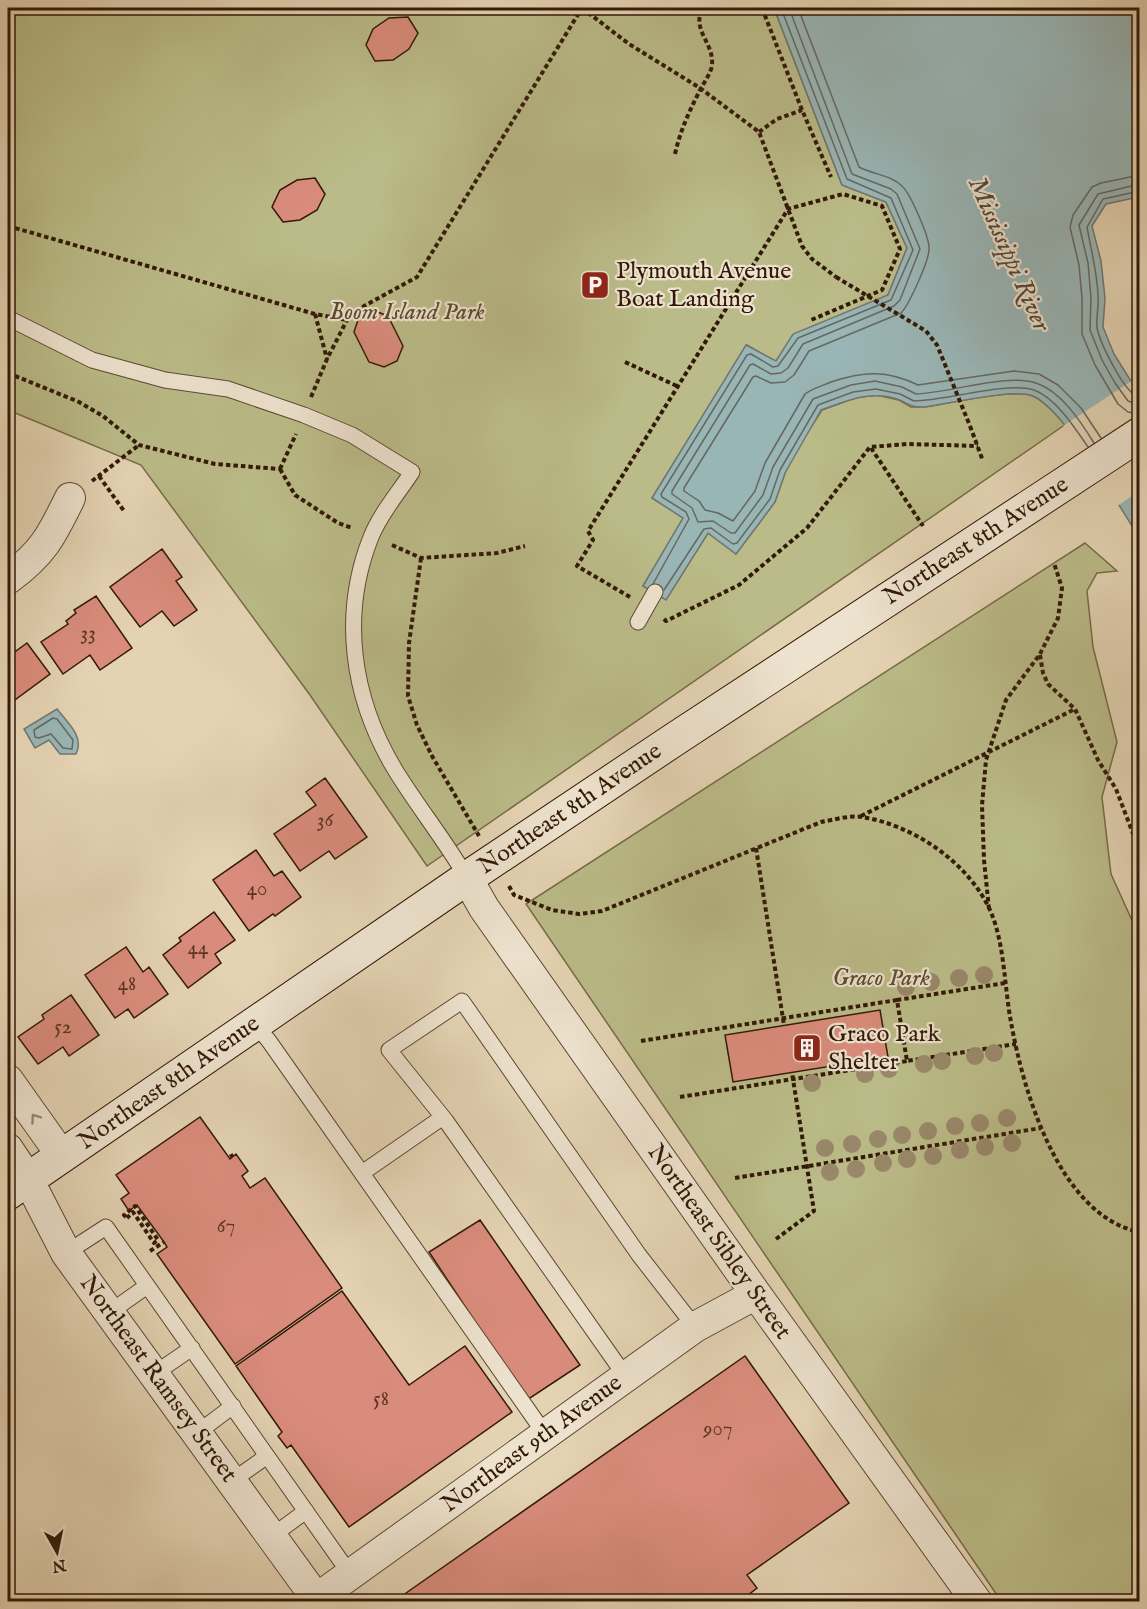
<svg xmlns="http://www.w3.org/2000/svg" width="1147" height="1609" viewBox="0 0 1147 1609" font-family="'IM FELL English',serif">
	<rect width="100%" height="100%" fill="#e4d3b3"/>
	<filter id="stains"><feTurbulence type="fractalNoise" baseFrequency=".00333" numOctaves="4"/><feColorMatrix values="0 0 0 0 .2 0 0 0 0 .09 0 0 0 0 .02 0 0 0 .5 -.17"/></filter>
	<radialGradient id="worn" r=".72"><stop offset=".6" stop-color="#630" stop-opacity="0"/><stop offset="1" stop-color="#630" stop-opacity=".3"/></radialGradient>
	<path fill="#babb88" stroke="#766a48" stroke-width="1.5" d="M8,8H774L842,185L886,202L907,248L888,295L776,362L747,345L652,498L684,518L643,586L666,599L708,533L736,554L775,502L785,473L800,444L822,410L855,398L876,395L899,400L911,407H924C947,404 1014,388 1033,396C1046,402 1056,415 1066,424L427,866L310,695L141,465L8,410Z
		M1085,543L1117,571L1097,573L1087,591L1093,647L1117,742L1102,797L1111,874L1140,938L1139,1601H1001L526,904Z"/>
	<path fill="#99b6b7" stroke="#707771" stroke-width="1.5" d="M774,8H1139V197L1106,204L1092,226L1101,261L1105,298L1103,327L1114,354L1139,394V537C1118,505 1065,410 1033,396C1014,388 948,404 924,407C909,407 910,404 897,399C870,390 847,401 821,410L785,473L775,502L736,554L708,533L666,600L643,586L683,518L652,498L746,345L776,361L793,334L888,295L907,248L886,202L842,185Z
		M57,709C67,722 85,737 76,754H60L49,740L35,748L24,729Z"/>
	<path fill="#e4d3b3" d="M1133,380L1140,389L1139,491L1116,507L1063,426Z"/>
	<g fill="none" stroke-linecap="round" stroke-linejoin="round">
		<path stroke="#66685f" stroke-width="1.5" d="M789,8L852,174L891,189L897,194L920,249L900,300L894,306L803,344L788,368L781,373L771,374L753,364L750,365L672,491V494L692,508L698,522L713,521L731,533H735L763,495L773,467L813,399L851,385L875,381L902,387L916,394C949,393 1007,373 1036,383C1061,391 1081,422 1094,443
			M798,8L859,167C872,174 891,175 902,186C910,193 930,238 929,249C929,261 909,305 901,313L809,351L794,375L785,382L771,383L756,376L753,377L684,488V491L699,501L705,510L718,513L733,521L755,491L765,463L805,394C813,388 822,386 831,382C864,371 887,370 918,385L1014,371L1039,374L1058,385L1081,408L1101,438
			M1140,175L1101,183L1092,187L1073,215L1070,227L1079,265L1082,298V334L1095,365L1118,404L1128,412L1140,414
			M1140,184L1098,194L1079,225L1088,263L1091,298L1090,330L1102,360L1115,383L1128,401L1140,405
			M1140,191L1103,199L1087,227C1091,250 1097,271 1098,295C1099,306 1096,317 1097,328C1100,342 1125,396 1140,397
			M653,584L689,519L686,512L662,497L661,494L747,355L751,354L773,367L778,366L798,338L891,300L913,250L891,198L847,179L781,8
			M664,590L704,529L711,528L733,544L737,543L770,499L780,470L818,405L853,392L876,389L900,394L914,401C945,401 1008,381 1034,390C1056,398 1075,428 1088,447
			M53,718L57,719L73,740L72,749L63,748L51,734L39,738L35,737L34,730Z"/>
	</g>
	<path fill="#da8c7c" stroke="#321907" stroke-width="1.5" d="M408,17L418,33L409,49L393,60L375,61L366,45L373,29L389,18Z
		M315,178L325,194L317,210L300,220L283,222L272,207L280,190L297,180Z
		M373,310L388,316L403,346L397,361L384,367L369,362L354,332L359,317Z
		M162,549L182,577L176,581L197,610L174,626L162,611L140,627L110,587Z
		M96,596L132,648L100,670L90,655L63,674L41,642L68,624L66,621L76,613L74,610Z
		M27,643L50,674L8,705V657Z
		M325,778L367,837L335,859L329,851L300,871L274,834L316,805L306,792Z
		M256,850L274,876L282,871L301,897L275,916L273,914L249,931L213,880Z
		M214,912L235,940L215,954L221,963L188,988L163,955L181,941L179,938Z
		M126,947L143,972L149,967L168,994L134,1018L128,1009L115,1018L85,975Z
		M71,995L99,1035L69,1056L63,1047L38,1064L18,1037L44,1019L42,1015Z
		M880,1010L888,1057L733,1082L725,1035Z
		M200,1117L230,1159L236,1154L248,1171L242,1176L250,1188L265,1178L342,1288L235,1364L157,1254L167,1247L164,1242L137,1205L129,1211L121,1199L129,1193L116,1175Z
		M480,1220L580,1365L527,1400L429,1252Z
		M342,1291L409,1385L465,1346L512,1412L349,1527L291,1445L287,1448L278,1436L282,1432L236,1366Z
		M745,1356L849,1503L747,1575L757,1588L739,1602H401L399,1598Z"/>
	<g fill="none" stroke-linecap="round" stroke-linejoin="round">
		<g stroke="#5e4832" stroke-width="17">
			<path id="service" d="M8,318L92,360L165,380L228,389L304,415L352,435L412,472C399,492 380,514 371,537C340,615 352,697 394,768C417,806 445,840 467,878
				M638,622L655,592
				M255,1024L269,1041L545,1434
				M362,1173L443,1117
				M66,1253L106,1227L350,1574
				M110,1312L147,1286
				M154,1374L192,1348
				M626,1377L446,1121L389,1050L462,1001L639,1255L695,1327
				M197,1433L233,1406
				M232,1481L267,1456
				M272,1536L306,1511"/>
		</g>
		<g stroke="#5e4832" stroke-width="32">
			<path id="minor" d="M8,579C43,553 51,537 70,498
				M467,878L484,908L756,1294L977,1602
				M8,1080L62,1156
				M8,1149L28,1179L66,1253L319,1602
				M312,1602L695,1327L756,1294"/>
		</g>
		<g stroke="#321907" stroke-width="35">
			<path id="secondary" d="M8,1193L467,878L675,739L1140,434"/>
		</g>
		<path stroke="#321907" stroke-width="4" stroke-dasharray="4.5 3" stroke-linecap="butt" d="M582,8L629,44L700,88L759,132L802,246L812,259L836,277
			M762,8L802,110L831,177
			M759,132L777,119L802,110
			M675,154C680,132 688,114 698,94C702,85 711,74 712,65C714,42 692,32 702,8
			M8,226L315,314L347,320
			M315,314L327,359
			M625,362L679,387
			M8,373L79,402L103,416L139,445L215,464L280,469
			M311,397L327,359L347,320L364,306L417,277L582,8
			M970,426L983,461
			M871,448L923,526
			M280,469L296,434
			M280,469L295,495L338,523L352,528
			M99,476L124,511
			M92,481L139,445
			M392,545L421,558L497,553L525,546
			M421,558L409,643L408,696L417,725L432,756L479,836
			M630,597L577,566L593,540L588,531L788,209L843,194L882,206L900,249L882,290L811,320
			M664,619L666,621L739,585L807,528L870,447L907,444L978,446
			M1040,655L1043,673L1048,684L1075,709L1098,760L1116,789L1140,852
			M861,816L1075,709
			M756,848L784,1025
			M509,886L514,895L552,910L579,914L602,911L821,822C833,820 850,815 862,817C913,825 968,862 990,910C1005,944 1004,986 1011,1022C1023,1091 1060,1217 1140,1232
			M989,909L984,860L982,805L986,760L1006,700L1040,654L1058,618L1062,588L1054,563
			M1005,983L897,1000L907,1061L1016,1044
			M641,1041L897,1000
			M680,1097L907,1061
			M231,1154L232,1157
			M735,1178L1041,1128
			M126,1217L124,1215L135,1206L158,1240L154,1243L133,1212L127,1218
			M776,1239L814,1211L792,1073
			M150,1251L164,1242"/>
		<use href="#service" stroke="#ede2ce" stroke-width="15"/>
		<use href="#minor" stroke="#ede2ce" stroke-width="30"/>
		<use href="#secondary" stroke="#ede2ce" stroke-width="33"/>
		<path stroke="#321907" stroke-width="4" stroke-dasharray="4.5 3" stroke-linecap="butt" d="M836,277L926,331L937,345L970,426"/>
	</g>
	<g fill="#99886a">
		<circle cx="984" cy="975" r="9"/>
		<circle cx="959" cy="978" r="9"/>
		<circle cx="931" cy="982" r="9"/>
		<circle cx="906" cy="987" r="9"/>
		<circle cx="994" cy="1053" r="9"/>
		<circle cx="975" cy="1056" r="9"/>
		<circle cx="942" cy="1061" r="9"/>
		<circle cx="924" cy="1064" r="9"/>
		<circle cx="889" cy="1069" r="9"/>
		<circle cx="865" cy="1074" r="9"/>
		<circle cx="812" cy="1083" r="9"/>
		<circle cx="1007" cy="1118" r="9"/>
		<circle cx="980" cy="1123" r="9"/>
		<circle cx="955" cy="1126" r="9"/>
		<circle cx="928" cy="1131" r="9"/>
		<circle cx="902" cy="1135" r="9"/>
		<circle cx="878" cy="1139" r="9"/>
		<circle cx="1012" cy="1143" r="9"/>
		<circle cx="852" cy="1144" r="9"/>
		<circle cx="985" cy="1147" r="9"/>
		<circle cx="825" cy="1148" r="9"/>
		<circle cx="960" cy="1150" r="9"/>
		<circle cx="933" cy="1156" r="9"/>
		<circle cx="907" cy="1159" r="9"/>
		<circle cx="883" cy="1163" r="9"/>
		<circle cx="856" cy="1169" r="9"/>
		<circle cx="830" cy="1172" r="9"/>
	</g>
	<defs><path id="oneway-chevron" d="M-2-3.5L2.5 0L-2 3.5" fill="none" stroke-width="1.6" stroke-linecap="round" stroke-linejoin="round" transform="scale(1.5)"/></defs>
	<use stroke="#998874" href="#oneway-chevron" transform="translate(35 1118) rotate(-125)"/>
	<defs>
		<g id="parking-square" transform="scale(1.5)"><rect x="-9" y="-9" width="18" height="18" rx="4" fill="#8f2418" stroke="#ede2ce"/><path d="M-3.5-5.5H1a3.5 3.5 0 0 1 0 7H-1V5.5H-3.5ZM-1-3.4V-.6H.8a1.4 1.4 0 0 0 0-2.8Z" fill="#fff"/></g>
		<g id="building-square" transform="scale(1.5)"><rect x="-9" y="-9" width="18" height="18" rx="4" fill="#8f2418" stroke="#ede2ce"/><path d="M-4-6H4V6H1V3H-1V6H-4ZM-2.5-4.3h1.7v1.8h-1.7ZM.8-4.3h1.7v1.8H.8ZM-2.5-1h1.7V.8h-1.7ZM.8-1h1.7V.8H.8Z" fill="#fff"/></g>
	</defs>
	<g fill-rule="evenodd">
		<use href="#parking-square" x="595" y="285"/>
		<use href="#building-square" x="807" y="1048"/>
	</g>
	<g text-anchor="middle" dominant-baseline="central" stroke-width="4.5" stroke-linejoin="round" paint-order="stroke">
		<g font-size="21" fill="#5c3624">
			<text x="88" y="633">33</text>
			<text x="325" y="820">36</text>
			<text x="257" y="889">40</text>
			<text x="198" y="948">44</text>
			<text x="127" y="984">48</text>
			<text x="63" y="1027">52</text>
			<text x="226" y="1226">67</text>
			<text x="381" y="1399">58</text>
			<text x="718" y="1429">907</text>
		</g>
		<g font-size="24" fill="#321907" stroke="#ede2ce" text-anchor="start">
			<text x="616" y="271">Plymouth Avenue<tspan x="616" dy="28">Boat Landing</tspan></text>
			<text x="828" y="1034">Graco Park<tspan x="828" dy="28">Shelter</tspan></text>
		</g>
		<g font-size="24" font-style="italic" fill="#5b4a2e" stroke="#ede2ce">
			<text x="407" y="312">Boom Island Park</text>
			<text x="881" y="978">Graco Park</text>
		</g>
		<g font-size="24" fill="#321907" stroke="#ede2ce">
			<text transform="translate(976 541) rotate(-33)">Northeast 8th Avenue</text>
			<text transform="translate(570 809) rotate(-34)">Northeast 8th Avenue</text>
			<text transform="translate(169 1083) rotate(-35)">Northeast 8th Avenue</text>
			<text transform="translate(719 1242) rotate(55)">Northeast Sibley Street</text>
			<text transform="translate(158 1379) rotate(54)">Northeast Ramsey Street</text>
			<text transform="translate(532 1444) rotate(-36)">Northeast 9th Avenue</text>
		</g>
		<g font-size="26" font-style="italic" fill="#51483c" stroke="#ede2ce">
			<text transform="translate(1009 254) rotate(66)">Mississippi River</text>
		</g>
	</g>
	<rect width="1147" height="1609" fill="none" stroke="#e4d3b3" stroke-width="30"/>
	<rect x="9" y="9" width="1129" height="1591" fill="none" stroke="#321907" stroke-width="3"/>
	<rect x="15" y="15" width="1117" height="1579" fill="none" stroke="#321907" stroke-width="1.5"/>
	<g transform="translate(57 1552) rotate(171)" stroke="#ede2ce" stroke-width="4.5" paint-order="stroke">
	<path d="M0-4.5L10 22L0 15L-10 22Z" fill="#321907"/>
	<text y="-9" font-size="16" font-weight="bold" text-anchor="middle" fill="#321907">N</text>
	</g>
	<rect width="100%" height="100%" filter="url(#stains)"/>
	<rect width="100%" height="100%" fill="url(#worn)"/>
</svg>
